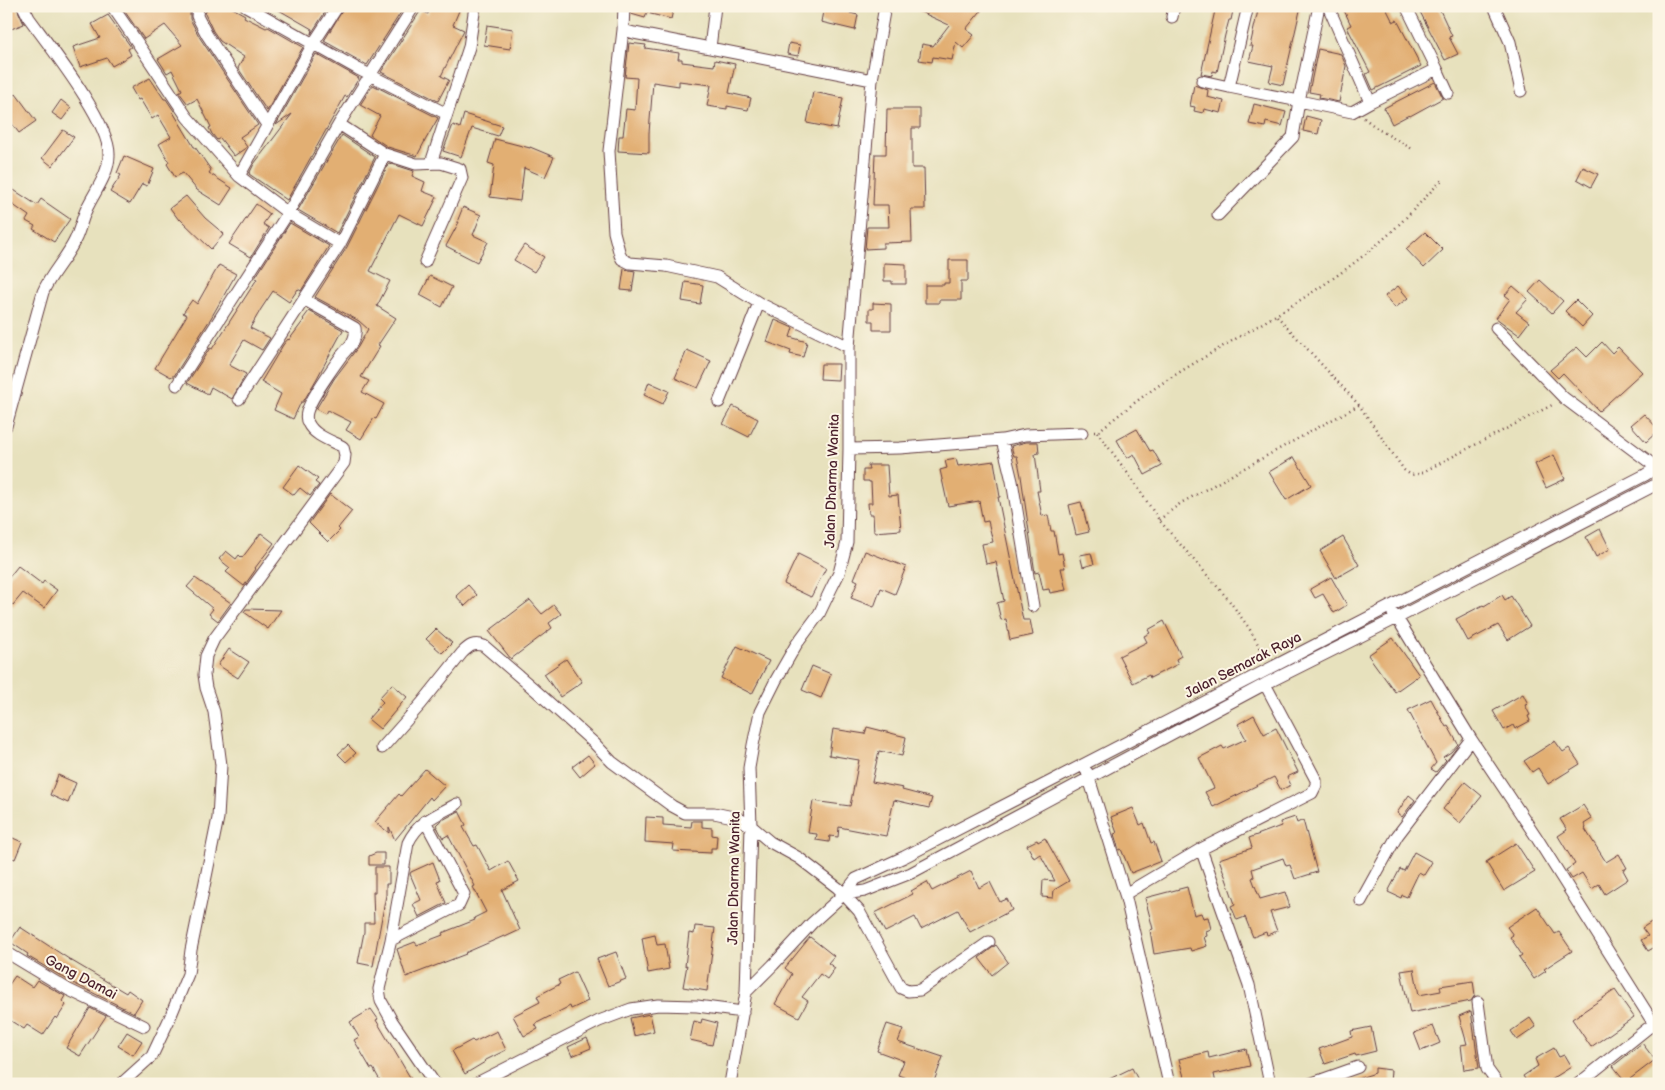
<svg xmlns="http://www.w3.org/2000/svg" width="1665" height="1090" viewBox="0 0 1665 1090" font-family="'Balsamiq Sans',sans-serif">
	<rect width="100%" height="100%" fill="#fcf5e5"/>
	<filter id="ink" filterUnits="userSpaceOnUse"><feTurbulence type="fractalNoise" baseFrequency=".02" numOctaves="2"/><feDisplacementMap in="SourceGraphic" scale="10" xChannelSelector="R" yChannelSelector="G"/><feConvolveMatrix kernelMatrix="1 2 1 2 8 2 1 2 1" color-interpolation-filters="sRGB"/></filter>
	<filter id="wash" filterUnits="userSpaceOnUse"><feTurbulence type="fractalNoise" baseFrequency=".0096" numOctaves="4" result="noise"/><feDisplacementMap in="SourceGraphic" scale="20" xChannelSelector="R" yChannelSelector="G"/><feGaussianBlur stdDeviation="1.12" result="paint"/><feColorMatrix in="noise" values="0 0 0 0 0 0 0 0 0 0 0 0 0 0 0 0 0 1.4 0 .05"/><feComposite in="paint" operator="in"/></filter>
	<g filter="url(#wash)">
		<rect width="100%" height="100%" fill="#e7e1bd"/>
		<g id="blocks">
			<path fill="#e2af73" d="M6,6H16L24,24L6,31Z
				M128,6H190V19L200,38L258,125L240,137L247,147L234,156L220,138L217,140L212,134L209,128L211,127L197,99L188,104L179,92L182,90L172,70L167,73L158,59L182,45L165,25L144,39L123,9Z
				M208,6H229L245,15L244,17L266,28L268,27L303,47L267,111L238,68L244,57L220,41L213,31L205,14Z
				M272,6H329L311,34L312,29Z
				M345,6H405L367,65L324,41Z
				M430,6H461L453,25L464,30L441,76L449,80L438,101L381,72L421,10L428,14Z
				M631,6H674L671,19L647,13L645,18L631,14Z
				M824,6H851L850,13L858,15L855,30L821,22Z
				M908,6H985L966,29L974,35L963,48L956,42L952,60L933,57L932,62L919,60L922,44L933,46L949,25Z
				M1216,6H1234L1231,20H1229L1225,35L1217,72L1213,71L1212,76L1201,74Z
				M1259,6H1301L1283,85L1269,82L1273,66L1249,61L1253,46H1250Z
				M1342,6H1385L1393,22L1397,20L1421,66L1373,90L1366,74L1370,72L1347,27L1351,25Z
				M1417,6H1438L1452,36L1449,37L1458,54L1445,60Z
				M108,15L131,47L128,49L131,55L112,66L107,58L80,67L73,47L100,38L92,24Z
				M487,25L513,29L510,49L484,45Z
				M629,43L646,45L645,48L679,53L678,59H682V62L714,66L715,60L735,64L729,93L751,98L748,110L727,106V109L707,106L711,85L679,81V86L653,82L649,133V153L618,151L619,136H623L626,109L635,110L637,78L625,77Z
				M789,43L800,45L798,56L787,54Z
				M1318,49L1341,54L1346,66L1339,102L1319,98L1320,94L1309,92Z
				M316,54L359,78L347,97L345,96L287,200L249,174L254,164L292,114L276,125Z
				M150,78L164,99H166L174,111L173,112L194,147H195L211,170L209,173L232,188L221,205L197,190L183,173L175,177L167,164L169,162L159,144L171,137L158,115L152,119L140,99L138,100L131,88Z
				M1435,82L1443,98L1410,116L1409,115L1392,124L1384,108Z
				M373,85L438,118L426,139L417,156L388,147L370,135L380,116L360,105Z
				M1194,85L1208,90L1207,97L1224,101L1221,113L1204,109L1203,113L1194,111L1195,107L1190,106Z
				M813,92L843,98L837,129L807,123Z
				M16,94L36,121L19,133L6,116V101Z
				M61,100L71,108L62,120L52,113Z
				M1254,104L1286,112L1282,126L1266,122L1265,127L1249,124Z
				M887,109H920V128H912V168H924L925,209H911L912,242L883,243V248L865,249L867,227H889L888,205H873L875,154H886Z
				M464,114L502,126L498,136L472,128L461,157L443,151L453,125L460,128Z
				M1306,116L1321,120L1318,134L1303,131Z
				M63,130L74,137L52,166L42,158Z
				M342,135L375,157L337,233L298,210Z
				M495,139L530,148V147L554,157L545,177L524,168L520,201L490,197L494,165L488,163Z
				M124,156L154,169L147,186L142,184L130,204L110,192L121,175L117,173Z
				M389,163L414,171L412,176L425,182L422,191L437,197L423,226L399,214L370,271L390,281L377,306L396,318L378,345L380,346L361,377L369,381L362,392L384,404L376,419L374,418L361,439L346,430L351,422L327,410L325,414L316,409L334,379L358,347L368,329L359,321L315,297L347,247Z
				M1583,167L1598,174L1591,187L1577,179Z
				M6,185L37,205L41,199L70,219L54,242L33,229L35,226L26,221L29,216L6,200Z
				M186,196L205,218L224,234L211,249L180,219L179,220L170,208Z
				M256,204L270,214L263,224L269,228L251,257L229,244Z
				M463,207L481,215L473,235L488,242L477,262L446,246L459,222H457Z
				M290,223L329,246L301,291L298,289L289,302L273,291L261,309L250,328L270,338L262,350L244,340L229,365L246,374L232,399L211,387L208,394L187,383L210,348L212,349L257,279L255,278Z
				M1425,232L1443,250L1424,268L1406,249Z
				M524,245L544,257L534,272L514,260Z
				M949,260H968V281H961V300H939V303H925V285H944V283H949Z
				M884,263L906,264V284H892V281H884Z
				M219,265L236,274L211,318L174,376H172L171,377L155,368L187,315L183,313L192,300L197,304Z
				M624,269L635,271L632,291L621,290Z
				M430,276L452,287L442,307L420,295Z
				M1540,280L1563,301L1552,313L1529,292Z
				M685,282L703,285L700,304L682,301Z
				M1398,286L1408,298L1395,308L1385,296Z
				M1513,286L1528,299L1516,312L1529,322L1519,335L1496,318L1510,299L1505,295Z
				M1576,300L1592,316L1582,327L1565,311Z
				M873,303L891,304V330H873V321H869V309H873Z
				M309,311L343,330L316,380L303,402H301L293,419L274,410L281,394L261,382L283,345L288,339L289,340L304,320L303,319Z
				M775,320L793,328L790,337L807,342L803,357L790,354L791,351L767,342Z
				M1602,342L1612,353L1618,347L1642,372L1599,411L1563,373L1558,378L1550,370L1577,347L1587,357Z
				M687,350L711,361L698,388L675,378Z
				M821,364H839L838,380L820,379Z
				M649,382L669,391L663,404L644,395Z
				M733,406L758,419L749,437L723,424Z
				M1644,414L1659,430L1646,442L1631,425Z
				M1137,429L1150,451L1153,450L1162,466L1145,475L1134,454L1127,458L1117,440Z
				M1026,442H1038L1039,453L1035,454L1040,491H1037L1042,516L1048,515L1051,531H1054L1058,554L1062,553L1065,568H1061L1066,590L1050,593L1049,589L1043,590L1039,572L1035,573L1021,476L1017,456H1014L1011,446Z
				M1554,455L1565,479L1546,488L1535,464Z
				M1294,457L1311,485L1286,500L1269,472Z
				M956,459L958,466L994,461L1000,497H998L1023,620H1030L1033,635L1010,640L1006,619L1001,620L997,603L1004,601L996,562L986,564L982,544L993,542L988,521L983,522L979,501L948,506L940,470L947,468L945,461Z
				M299,465L318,479L315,482L319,485L310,496L300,488L294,495L283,487Z
				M868,465H887L889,496L898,495L901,530L874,532L873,514H869L868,503H872L871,482H869V481H863V470H869Z
				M330,494L352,511L338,528L340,530L328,542L309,523Z
				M1081,502L1089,532L1076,535L1069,505Z
				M1600,529L1610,549L1596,557L1586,537Z
				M261,533L274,543L255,568L256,569L244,586L226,572L230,568L219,559L226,551L236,559L239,555L242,558Z
				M1343,537L1359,565L1336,578L1320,551Z
				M865,551L906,567L895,594L881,588L874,607L851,598L858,581L854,579Z
				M1091,553L1094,564L1083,567L1080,555Z
				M798,554L826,568L811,597L784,584Z
				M18,566L42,584L44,581L57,590L44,608L23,593L13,605L6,599V581Z
				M1331,577L1347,605L1334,613L1323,594L1315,598L1310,589Z
				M195,578L231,603L218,621L209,614L213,609L187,587Z
				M468,585L477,595L465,606L456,596Z
				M1502,595L1505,600L1511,596L1530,626L1508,640L1498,625L1468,641L1456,619L1483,605L1484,606Z
				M530,600L542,614L554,605L561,614L549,623L552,628L511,659L489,631Z
				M246,609L281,610L268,629L244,612Z
				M1164,621L1181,656L1176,659L1178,664L1150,678L1149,675L1133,683L1119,656L1147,642L1144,636L1150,633L1148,630Z
				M436,629L452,643L442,653L426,639Z
				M1393,638L1419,675L1395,692L1368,655Z
				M737,646L769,661L752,694L721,678Z
				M229,649L249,662L238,678L218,665Z
				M566,659L582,682L560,697L544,674Z
				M812,666L831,674L821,698L802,690Z
				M392,684L407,697L380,729L368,719L383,702L379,698Z
				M1523,694L1528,704L1525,705L1530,715L1528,716L1530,721L1515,729L1513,725L1504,730L1493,711Z
				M1431,699L1446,727L1448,726L1458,744L1451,752L1443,757L1446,760L1436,772L1431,769L1436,763L1408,710Z
				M1254,715L1264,734L1276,728L1298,772L1287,777L1291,785L1281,790L1274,777L1213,807L1205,792L1214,788L1199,758L1222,746L1224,749L1246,739L1238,724Z
				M867,727L906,737L902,756L879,751L872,782L903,788L902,790L932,798L929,808L894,800L886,836L839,827L838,837L830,836L829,842L816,840L817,834L808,833L813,801L850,806L859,760L829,755L833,729L865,734Z
				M1555,741L1563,752L1569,748L1580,764L1548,784L1538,768L1532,772L1524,761Z
				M348,745L356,753L346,762L338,754Z
				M588,755L595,764L580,777L572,767Z
				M425,769L445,786L432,800L430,797L395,840L389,827V833L375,822L399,794L401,796Z
				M58,775L76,783L68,803L50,795Z
				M1465,782L1482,796L1460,823L1443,809Z
				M1409,795L1415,800L1402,817L1397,813Z
				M1583,805L1592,819L1584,824L1586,828L1585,829L1606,862L1619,854L1627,868L1623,870L1628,879L1605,894L1599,884L1592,889L1582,873L1572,879L1566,870L1575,864L1558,836L1567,830L1560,819Z
				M1133,808L1140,825L1144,823L1151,843L1154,842L1161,861L1131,873L1121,849L1119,850L1114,834L1117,833L1111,817Z
				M459,811L466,825L463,827L474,846L477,845L491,871L508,861L519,881L502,890L520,930L505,937L504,936L465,953L466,954L406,977L397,949L415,942L417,945L443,935L442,933L475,920L474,918L486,912L473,887L475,886L448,835L443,838L436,825L439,822Z
				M646,817L663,818V825L691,827L692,821H702V827L712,828V835L717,836L716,848H711V853L673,851L674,844L645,842Z
				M1295,817L1297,823L1303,820L1317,872L1295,879L1290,865L1286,866L1283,858L1252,869L1254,877L1252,878L1260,899L1285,892L1290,907L1270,912L1277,931L1267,935L1266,932L1253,937L1245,917L1237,920L1231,906L1235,904L1219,859L1252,848L1249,838L1281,826L1280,822Z
				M6,835L22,842L15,859L6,856Z
				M1045,838L1069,881L1054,890L1053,898L1042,897L1043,880L1055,881L1040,854L1034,858L1027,845L1037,840L1038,842Z
				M1516,843L1535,872L1504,891L1486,862Z
				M1414,852L1432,862L1424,875L1419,872L1407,897L1402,895L1401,898L1388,892L1400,869L1404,871Z
				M376,853H384V865H369V856Z
				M433,862L440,880L437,881L446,903L419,917L413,904L421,900L410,874L411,872Z
				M375,867H389V884H386V895L373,966L358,963L364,932V923H374L373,892H375Z
				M971,871L979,888L990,882L1000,902L1007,899L1012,910L970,932L958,910L921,929L915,917L885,932L875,913L913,894L911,891L927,882L932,891Z
				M1187,887L1194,915L1201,913L1203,918L1208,917L1211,929L1206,931L1207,936L1204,937L1207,946L1191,951L1190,948L1154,954L1150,930L1153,929L1145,898Z
				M1537,907L1555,934L1559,932L1572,951L1544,969L1546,971L1534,979L1519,957L1522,955L1510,937L1513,935L1507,927Z
				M1659,917V953L1655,947L1648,951L1641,940L1648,936L1642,928Z
				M695,926L715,928L707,991L683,987L687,965L685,966L689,933L694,934Z
				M20,927L72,961L126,993L128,990L142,1000L134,1013L73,983L27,956L28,954L10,942Z
				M655,935L657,945L665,944L669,969L648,973L642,938Z
				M810,937L834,956L828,963L835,968L827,979L820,974L802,997L808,1001L799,1017L775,1004L792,974L785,968Z
				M996,945L1008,962L992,975L979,958Z
				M616,952L626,979L608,986L597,959Z
				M1414,969L1419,995L1441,991L1440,986L1473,981L1475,995L1471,1001L1410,1013L1401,971Z
				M575,972L588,1001L571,1009L570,1006L535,1024L538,1029L524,1036L513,1016L540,1002L537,996L560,984L558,980Z
				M15,976L32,987L37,980L65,996L62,1001L66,1005L57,1019L55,1017L43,1035L27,1025L24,1029L6,1018V989Z
				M1615,990L1634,1017L1591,1047L1572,1019Z
				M90,1008L106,1016L80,1056L66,1048Z
				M371,1009L378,1019L376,1020L414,1084H382L373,1068L371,1069L354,1040L359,1037L350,1022Z
				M1471,1011L1479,1068L1464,1070L1461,1045L1467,1044L1459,1016Z
				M650,1014L654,1031L634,1036L630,1018Z
				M1530,1018L1536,1027L1517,1040L1511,1031Z
				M702,1019L717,1023L712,1045L690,1040L694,1021L701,1023Z
				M887,1024L903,1029L898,1042L943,1057L933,1084H922L898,1075L904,1061L877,1051Z
				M1433,1026L1440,1043L1421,1051L1414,1033Z
				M1371,1027L1376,1051L1356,1056L1355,1054L1325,1064L1319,1049L1352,1037L1351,1031Z
				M497,1031L506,1050L484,1061L485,1062L465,1074L452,1051L472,1040L474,1042Z
				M127,1032L142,1041L133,1055L118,1046Z
				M587,1038L591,1048L572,1056L568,1047Z
				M1642,1043L1655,1060L1626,1082L1613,1066Z
				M1554,1048L1559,1057L1564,1055L1571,1067L1544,1084H1528L1523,1076L1538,1066L1535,1059Z
				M1246,1049L1250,1066L1214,1074L1216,1084H1186L1179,1059L1208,1052L1209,1058Z
				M1132,1068L1140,1084H1099Z
				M1375,1068L1391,1070L1390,1084H1348V1082L1375,1073Z"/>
		</g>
	</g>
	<g filter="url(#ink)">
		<use href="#blocks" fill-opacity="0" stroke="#623c41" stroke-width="1"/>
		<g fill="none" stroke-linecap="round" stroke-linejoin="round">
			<g stroke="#623c41" stroke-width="13">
				<path id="street" d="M112,6L137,42L187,117L239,176L288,213L340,244
					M198,6L197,16L207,35L267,125
					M246,6L358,69L447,114
					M624,6L623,30L634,33L872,80
					M1248,6L1229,87L1299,101L1319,6
					M1328,6L1370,102L1437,69L1406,6
					M1494,6L1510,42L1521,91
					M1172,17L1174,6
					M623,30L609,151L614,232L620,255L622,259L630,263L666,266L717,277L759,303
					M710,48L715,6
					M1437,69L1448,93
					M1202,81L1229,87
					M339,124L385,154L416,164L441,163L460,169L462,178L425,262
					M431,163L469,47L475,6
					M239,176L313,44L338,6
					M1218,215L1293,137L1299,101L1352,112L1370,102
					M1496,328L1564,398L1656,467L1659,473
					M177,385L288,213L339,124L414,6
					M239,399L340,244L385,154
					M719,402L759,303L849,347
					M6,426L43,292C51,273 66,259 75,240C80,230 82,218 87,208C95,191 109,174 109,155C110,122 50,47 29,18L23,6
					M1002,440L1012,481L1033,606
					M849,449L900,448L1002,440L1025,435L1082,433
					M1393,614L1397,618L1471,739L1535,835L1659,1032
					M382,748L421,704L462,653C469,646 474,642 484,646L534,689L594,743L612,762L672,806L685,813H714L738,818L751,826L770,842L799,858L838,888L859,911L901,988L908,991L920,990L989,942
					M1087,772L1125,894L1169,1084
					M1201,849L1249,985L1270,1084
					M844,894L865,891L911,873L1265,684L1397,618L1659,483
					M1125,894L1201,849L1312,793L1316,785V780L1265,684
					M1361,901L1397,836L1471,739
					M391,940L459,905L464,894L425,821
					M6,952L69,990L144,1026
					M746,992L773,965L812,923L844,894L856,879L904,857L1645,475L1659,466
					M1478,1002L1487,1069L1498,1084
					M121,1084L152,1056L169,1020L188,974L191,950L218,818L221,765L214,712L206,688L204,675L206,656L214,639L344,463L345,455L343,447C332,441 314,436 308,423C306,420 306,416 307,412C310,400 334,366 342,355C349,347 357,340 355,328L305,300
					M435,1084L392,1021L381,1001L379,989L391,940L408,843C418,821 437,815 457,804
					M475,1084L599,1021L631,1009L658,1005L697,1006L743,1012
					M730,1084L746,992L751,826L749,768L753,745L760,712L776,680L796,645L819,614L831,589L839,573L847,542L849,449V347L872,80L885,6
					M1310,1084L1358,1067
					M1578,1084L1653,1024"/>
			</g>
			<path stroke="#623c41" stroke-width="2.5" stroke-dasharray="1 4" stroke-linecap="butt" d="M1364,118L1378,129L1414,150
				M1277,316L1359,405L1404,470L1411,475L1419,474L1554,404
				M1094,432H1097C1119,415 1141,397 1164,382C1234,337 1310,301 1374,247C1399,227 1421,201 1444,178
				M1097,432L1132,479L1159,520L1228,599L1249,628L1265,657
				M1159,520L1181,503L1359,405"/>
			<use href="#street" stroke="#fff" stroke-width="11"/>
		</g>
	</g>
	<g text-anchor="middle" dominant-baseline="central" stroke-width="4" stroke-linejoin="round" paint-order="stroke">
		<g font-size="14" fill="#4a1f2b" stroke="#fcf5e5">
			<text transform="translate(832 481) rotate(-88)">Jalan Dharma Wanita</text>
			<text transform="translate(1243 665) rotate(-27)">Jalan Semarak Raya</text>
			<text transform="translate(734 878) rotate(-89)">Jalan Dharma Wanita</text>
			<text transform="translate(81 977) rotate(28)">Gang Damai</text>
		</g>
	</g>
	<rect width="1665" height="1090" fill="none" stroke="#fcf5e5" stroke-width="25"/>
</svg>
